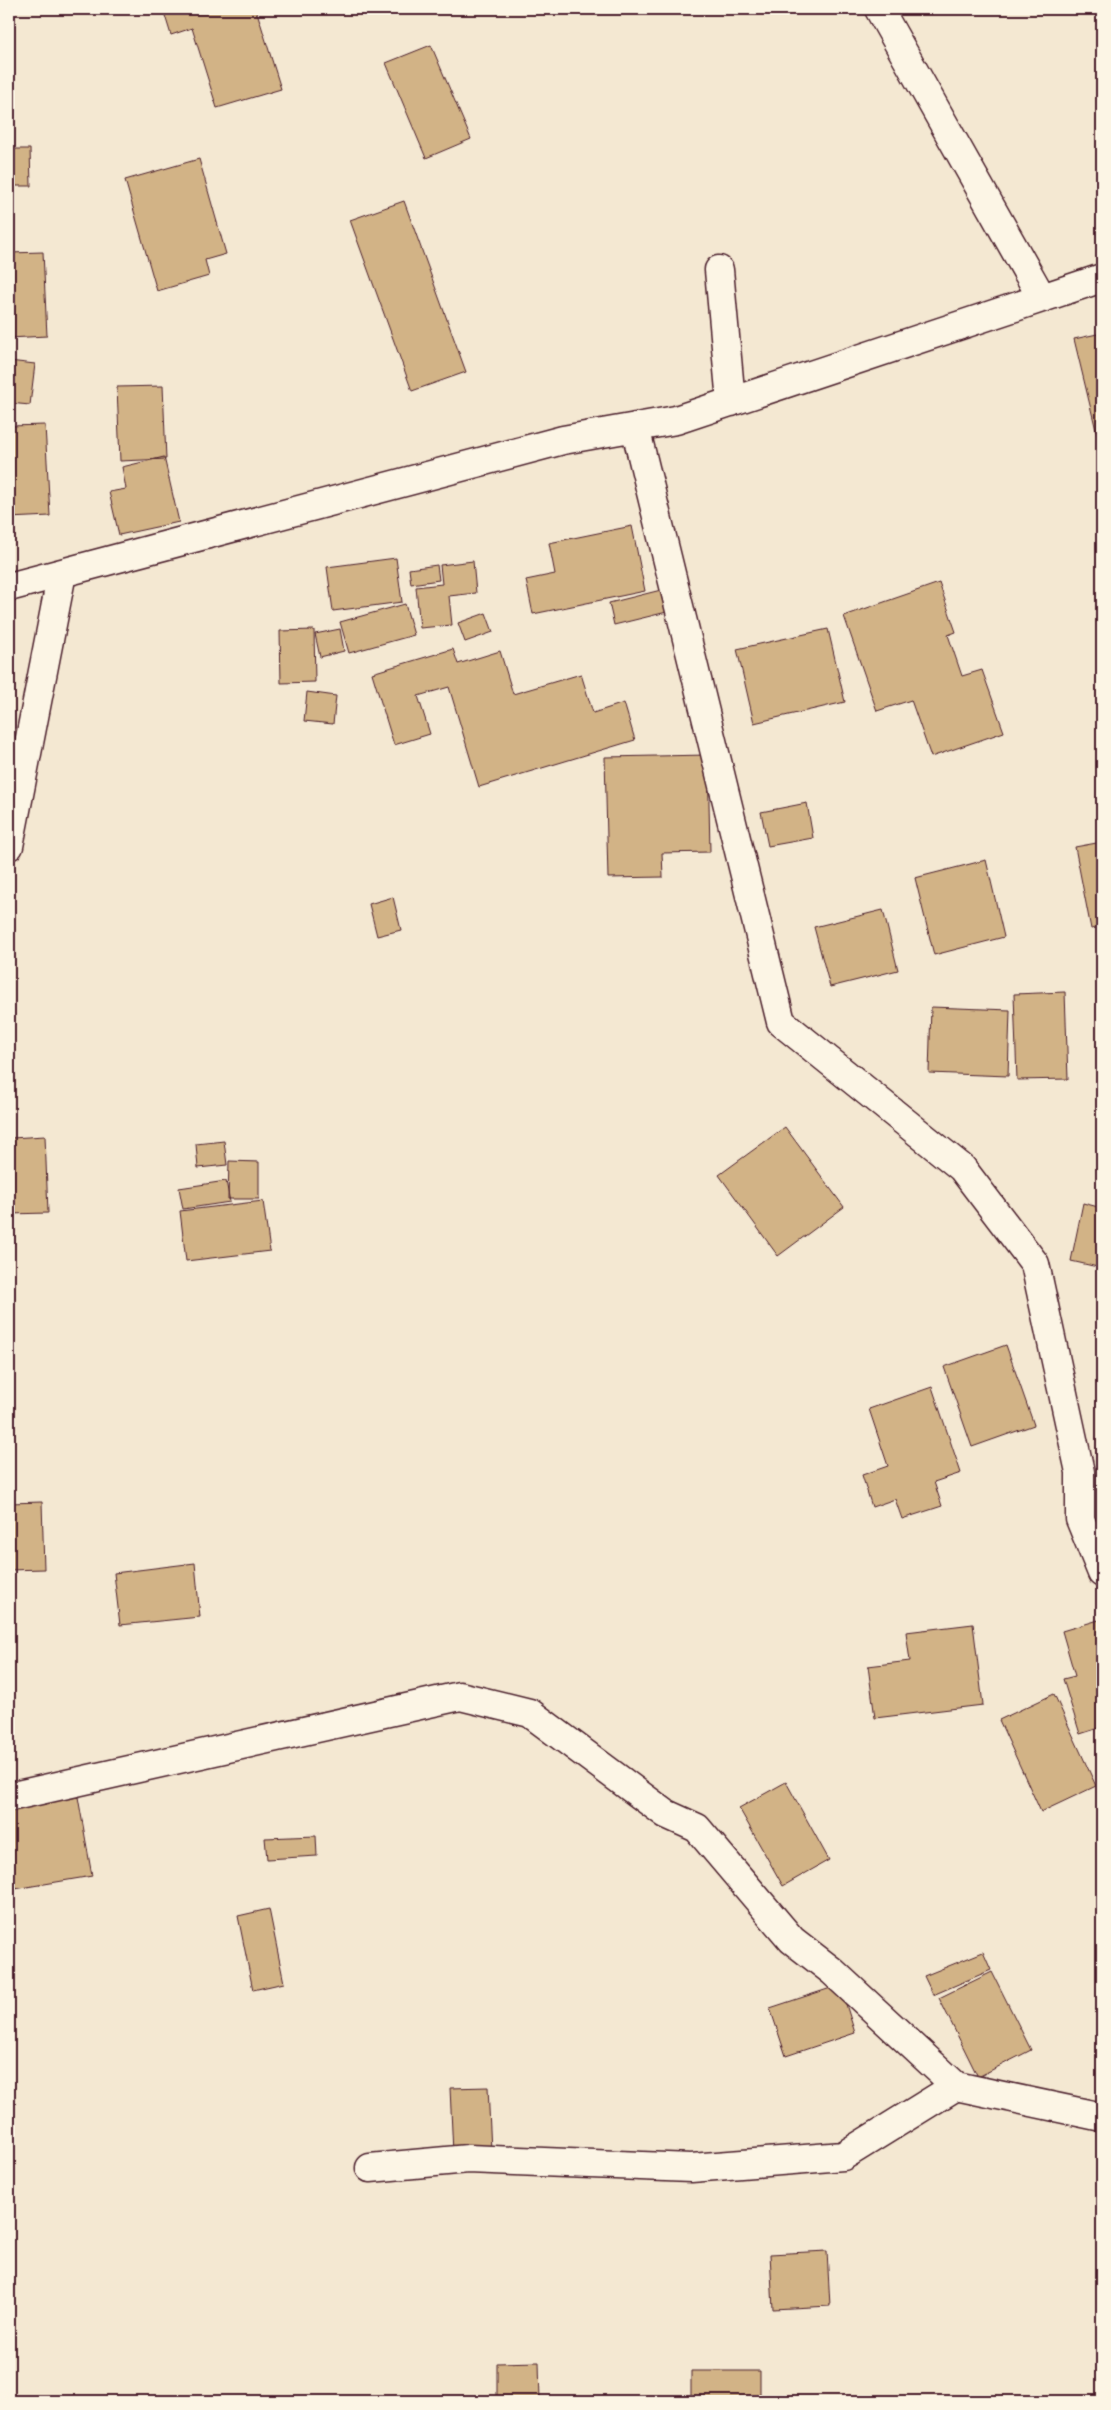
<svg xmlns="http://www.w3.org/2000/svg" width="1111" height="2410" viewBox="0 0 1111 2410" font-family="Itim,sans-serif">
	<rect width="100%" height="100%" fill="#f4e8d2"/>
	<filter id="ink" filterUnits="userSpaceOnUse"><feTurbulence type="fractalNoise" baseFrequency=".02" numOctaves="2"/><feDisplacementMap in="SourceGraphic" scale="10" xChannelSelector="R" yChannelSelector="G"/><feConvolveMatrix kernelMatrix="1 2 1 2 8 2 1 2 1" color-interpolation-filters="sRGB"/></filter>
	<g filter="url(#ink)">
		<path fill="#d2b386" stroke="#4a1f2b" d="M163,9H256L281,89L217,108L192,28L171,35Z
			M431,45L471,139L426,158L386,63Z
			M9,125H12L13,149H30L31,186H9Z
			M199,159L226,254L205,260L209,276L157,291L125,180Z
			M404,201L466,372L412,391L350,220Z
			M43,252L47,336L9,338V253Z
			M1102,333V455L1074,339Z
			M9,361L35,364L30,405L9,403Z
			M163,386L166,459L120,461L117,387Z
			M45,425L50,516L9,518V426Z
			M164,457L179,522L119,535L109,492L126,489L122,467Z
			M632,526L645,591L533,614L526,580L555,574L549,543Z
			M396,558L402,602L333,611L327,567Z
			M473,561L476,593L449,596L452,625L420,628L416,587L442,584L440,565Z
			M437,565L439,580L411,584L409,569Z
			M939,583L956,632L948,635L962,676L982,670L1004,732L931,757L911,700L877,711L844,616Z
			M669,588L675,610L614,625L609,603Z
			M405,604L414,635L349,653L340,622Z
			M486,613L493,632L465,642L458,623Z
			M340,629L344,651L320,657L315,634Z
			M828,629L845,702L754,723L737,649Z
			M314,630L315,682L281,683L280,631Z
			M453,649L458,664L500,651L513,694L581,674L593,713L624,703L635,740L479,787L449,687L418,696L430,734L394,745L372,673Z
			M307,692L336,696L333,724L304,721Z
			M708,755L710,852L662,853L663,877L608,878L605,757Z
			M807,803L813,838L768,846L761,812Z
			M1102,842V927L1091,929L1075,847Z
			M986,860L1004,937L934,955L915,878Z
			M393,897L401,930L377,936L369,904Z
			M883,910L898,970L830,987L814,927Z
			M1065,992L1068,1079L1017,1080L1014,994Z
			M931,1007L1010,1010L1008,1076L929,1073Z
			M785,1127L844,1207L778,1256L719,1175Z
			M45,1136L48,1213L9,1214V1164H12L11,1138Z
			M224,1141L227,1165L198,1168L196,1144Z
			M229,1161L259,1162V1199H228Z
			M226,1181L230,1202L183,1209L179,1188Z
			M263,1201L270,1251L186,1261L180,1211Z
			M1083,1203L1102,1208V1268L1071,1261Z
			M1006,1345L1034,1425L972,1447L944,1367Z
			M932,1387L961,1473L934,1482L942,1506L902,1519L895,1499L872,1507L862,1475L888,1466L869,1409Z
			M42,1502L44,1569L9,1570V1503Z
			M195,1563L200,1617L120,1625L114,1573Z
			M1102,1619V1727L1080,1734L1063,1679L1075,1676L1062,1631Z
			M973,1624L983,1705L875,1718L868,1666L910,1661L906,1632Z
			M1054,1694L1096,1786L1041,1812L999,1720Z
			M786,1782L829,1860L783,1886L739,1808Z
			M78,1797L92,1876L9,1890V1808Z
			M316,1836L317,1856L267,1859L265,1838Z
			M269,1909L284,1983L253,1990L238,1916Z
			M983,1952L991,1970L933,1995L924,1976Z
			M992,1972L1031,2050L978,2077L939,1998Z
			M840,1985L855,2033L786,2056L770,2008Z
			M488,2087L491,2151L453,2153L450,2088Z
			M827,2251L830,2306L773,2309L770,2254Z
			M539,2362L540,2401H497V2363Z
			M691,2371H760V2401H691Z
			M282,2396L283,2401H262Z"/>
		<g fill="none" stroke-linecap="round" stroke-linejoin="round">
			<g stroke="#4a1f2b" stroke-width="31">
				<path id="street" d="M879,9L1042,298
					M719,270L731,402
					M635,427L781,1022L962,1168L1035,1264L1080,1472V1519L1102,1573
					M9,587L563,440L676,420L1102,278
					M9,846L62,573
					M9,1797L460,1696L530,1713L666,1814L697,1828L792,1940L832,1971L956,2086L1102,2117
					M370,2168L468,2159L691,2168L843,2156L956,2086"/>
			</g>
			<use href="#street" stroke="#fcf5e5" stroke-width="28"/>
		</g>
	</g>
	<rect width="1111" height="2410" fill="none" stroke="#fcf5e5" stroke-width="30"/>
	<rect x="15" y="15" width="1081" height="2380" fill="none" stroke="#4a1f2b" stroke-width="2" filter="url(#ink)"/>
</svg>
